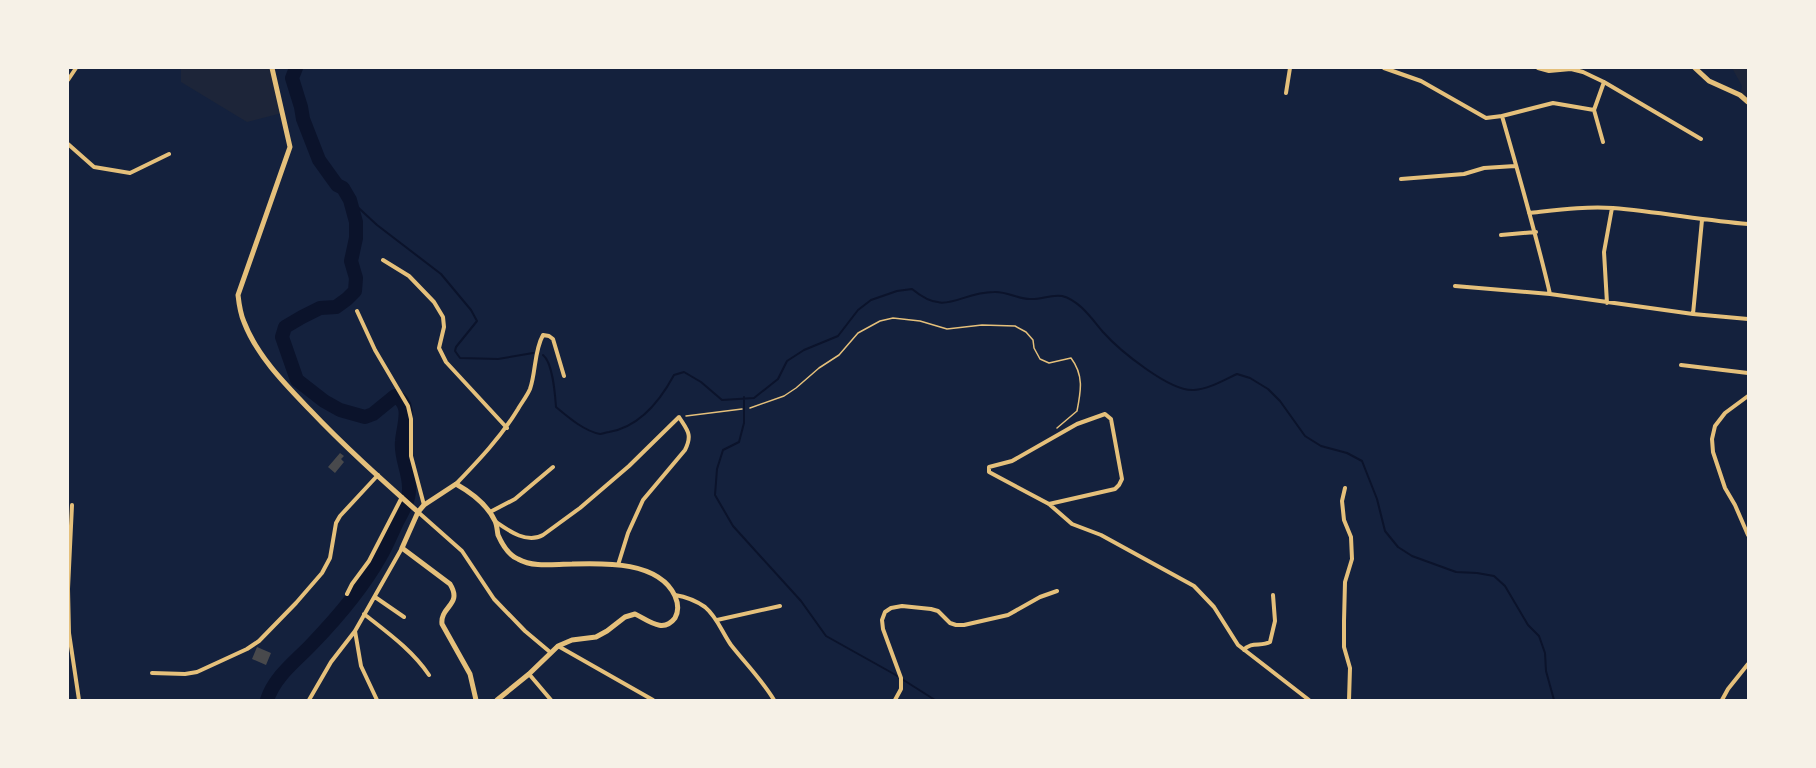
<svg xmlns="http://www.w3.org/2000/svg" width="1816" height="768" viewBox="0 0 1816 768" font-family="Jost,sans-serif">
	<rect width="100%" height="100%" fill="#14213d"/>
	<path fill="#1d2539" d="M181,68H272L282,113L247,122L181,82Z
		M1732,68H1748V102L1740,95L1742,86Z"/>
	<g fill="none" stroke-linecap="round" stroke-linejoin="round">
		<path stroke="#0b132b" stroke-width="2" d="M350,200L377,225L441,274L471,310L477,321L456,347L455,351L460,358L498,359L533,353
			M543,355C553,363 555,394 556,407C568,417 584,431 600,434C601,434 608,432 609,432C639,427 660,401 674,375L684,372L701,382L722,400L754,398L778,379L787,361L804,350L838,336L858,310L871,300L897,291L912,289C947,318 958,292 994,292C1006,291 1018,299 1030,299C1040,300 1051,294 1062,296C1079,300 1092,319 1103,332C1119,350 1170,392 1194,390C1209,389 1224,380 1237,374L1250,378L1268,389L1280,401L1305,436L1321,446L1347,453L1362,461L1377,499L1385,531L1398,547L1412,556L1456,572L1477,573L1494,576L1505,586L1528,625L1539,636L1545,653L1546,671L1554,700
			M744,397V423L739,442L723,450L717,469L715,495L733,526L801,601L826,636L894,674L935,700"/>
		<path stroke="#0b132b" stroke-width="14" d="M267,700C275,676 295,662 312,644C337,618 362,589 380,557C386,547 391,535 396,524C401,514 409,502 409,490C410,473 400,458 402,441C403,426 413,404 395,396L373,414L365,417L340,410L324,401L297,380L282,337L285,327L302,317L320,308L336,307L347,299L355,291L356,278L351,261L356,238V222L350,200L343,188L337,185L319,160L303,119L301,107L292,78L296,68"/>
	</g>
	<path fill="#48494c" d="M340,453L344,456L341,459L344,462L335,473L328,467Z
		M257,647L271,653L266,665L252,659Z"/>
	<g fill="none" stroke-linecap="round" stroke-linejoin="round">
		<path stroke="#e5c07b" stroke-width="1.5" d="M750,408L784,396L796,388L819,368L839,355L858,333L880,321L893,318L920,321L947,329L982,325L1015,326L1026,332L1033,340L1034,348L1040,359L1049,363L1071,358C1084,375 1081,391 1077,411L1057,428
			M686,416L742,409"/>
		<path stroke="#e5c07b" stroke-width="4" d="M1384,68L1421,81L1486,118L1502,116C1519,175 1536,234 1550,294
			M1538,68L1549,71L1571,69L1583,72L1604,82L1701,139
			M68,80L76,68
			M1286,93L1290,68
			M1502,116L1553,103L1594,110
			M1603,142L1594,110L1604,82
			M68,144L94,167L130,173L169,154
			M1401,179L1464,174L1484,168L1515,166
			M1529,213C1557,210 1586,206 1613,208C1659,212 1703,220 1748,224
			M1501,235L1536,232
			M383,260L409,276L434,302L443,317L444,327L439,348L446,362L507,428
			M1455,286L1550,294L1693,314L1748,319
			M1607,303L1604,252L1612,208
			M357,311L375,350L408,406L411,419V456L424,505
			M1693,314L1702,220
			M1681,365L1748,373
			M1748,396L1725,413L1715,426L1712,439L1713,452L1725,488L1735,505L1748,535
			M456,484C479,460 501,437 518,409C522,402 527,396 530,389C536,372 534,351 543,335L549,336L553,339L564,376
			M1345,488L1342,501L1344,520L1351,537L1352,559L1345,582L1344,621V647L1350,668L1349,700
			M1049,504L1115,489L1119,485L1122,479L1111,419L1105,414L1077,424L1012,461L989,467V472L1049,504L1072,524L1101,535L1194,586L1214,607L1238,645L1309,700
			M72,505L68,589L69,633L79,700
			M418,512L462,551L494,599L525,631L550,652
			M490,512L515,499L553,467
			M496,522C509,531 527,544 543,535L580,508L629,466L679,417C687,430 693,434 685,450L643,500L628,533L618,565
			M347,594L352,584L369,561L402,497
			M675,595C687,597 695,600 705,607C717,617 722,632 731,645C746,664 762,680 774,700
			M375,597L404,617
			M364,614C388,633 412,650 429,675
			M717,620L780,606
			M355,631L361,666L377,700
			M558,646L653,700
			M1244,650C1251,641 1261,647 1270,642L1275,621L1273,595
			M152,673L185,674L197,672L247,649L259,641L296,603L322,573L330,558L336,523L340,516L378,475
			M529,674L551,700
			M309,700L331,662L355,631L402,548
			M895,700L901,689V678L883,629L882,620L885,612L891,608L902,606L931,609L938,611L950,623L956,625H964L1008,615L1040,597L1057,591
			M1722,700L1728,689L1748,664"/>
		<path stroke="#e5c07b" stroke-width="5" d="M272,68L290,147L238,295C239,304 240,313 244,322C257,356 285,384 310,410C344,446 381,479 418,512
			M1695,68L1709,81L1740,95L1748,102
			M476,700L470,674L442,624C440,606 463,605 450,584L402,548L418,512L424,505L456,484C472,493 487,504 495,521C497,525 497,530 498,535C502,544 508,555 518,559C534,568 554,564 572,564C604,563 659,561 675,596C678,603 679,611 675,618C663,634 648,620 635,614L625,617L607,631L596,637L572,640L558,646L529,674L497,700"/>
	</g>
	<rect width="1816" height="768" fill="none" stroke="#f6f1e7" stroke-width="138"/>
</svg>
